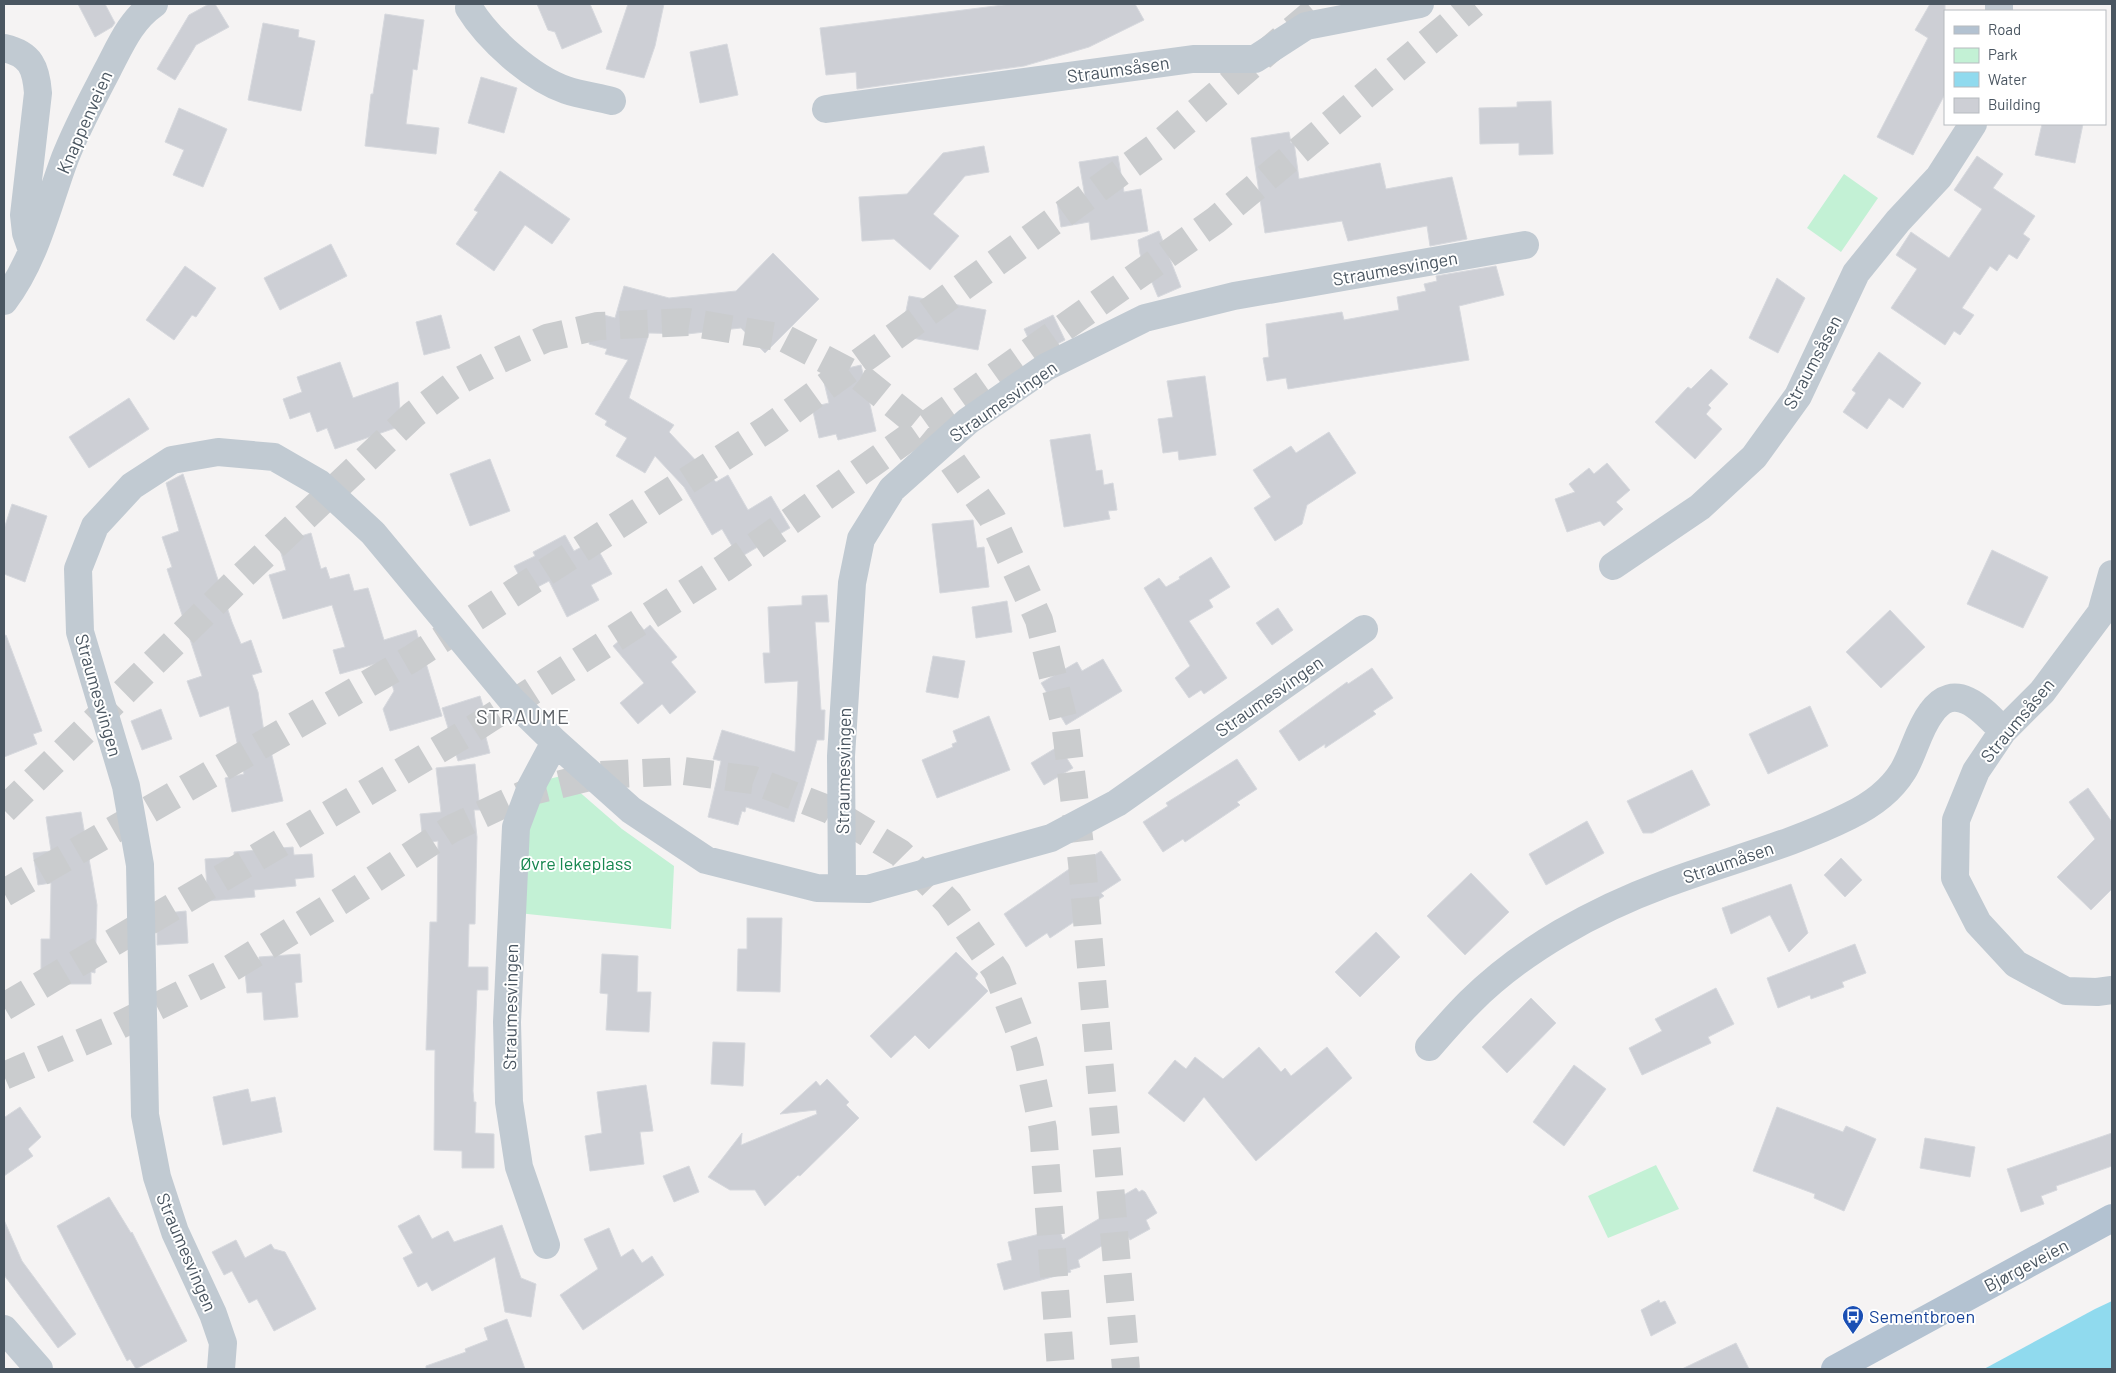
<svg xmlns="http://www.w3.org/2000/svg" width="2116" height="1373" viewBox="0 0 2116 1373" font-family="Barlow,sans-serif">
	<rect width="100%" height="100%" fill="#f5f3f3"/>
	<path fill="#c3f1d5" d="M1844,174L1878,198L1841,252L1807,228Z
		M561,776L622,829L674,866L671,929L518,913L521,843L545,780Z
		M1656,1165L1679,1209L1608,1238L1588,1196Z"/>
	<path fill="#90daee" d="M2112,1301V1369H1984L2095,1309Z"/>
	<path fill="#cdcfd5" stroke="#d7d9de" d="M78,4H105L115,23L112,27L95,37Z
		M209,4H215L229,27L196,45L175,80L157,69L189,15Z
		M537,4H590L602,32L562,49L555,32L548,30Z
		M628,4H664L655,46L644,78L606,69Z
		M1011,4H1135L1144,20L1089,47L1024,66L857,89L856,72L826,75L820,28Z
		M1930,4H1945V94L1913,155L1877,137L1928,38L1915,30Z
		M385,14L424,20L417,70L413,69L406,124L439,128L436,154L365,146L371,94H373Z
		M263,23L299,30L298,37L315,41L301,111L248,100Z
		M727,44L738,95L700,103L690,52Z
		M481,77L517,88L504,133L468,123Z
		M1551,101L1553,154L1519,155V143L1480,144L1479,108L1517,107V102Z
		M179,108L227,129L203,187L173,175L184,150L165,142Z
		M2042,124H2083L2075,163L2035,155Z
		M1289,132L1291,143L1294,142L1299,179L1380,163L1386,189L1452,177L1467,239L1430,246L1427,226L1348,241L1342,221L1265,233L1251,138Z
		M984,146L989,172L965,176L933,214L959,236L930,270L894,239L862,241L859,197L907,194L943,153Z
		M1118,156L1124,192L1141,189L1148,231L1091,240L1089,222L1061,227L1057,202L1085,197L1079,162Z
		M1977,156L2003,174L1993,188L2035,216L2023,234L2030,239L2017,259L2009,254L1997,271L1990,266L1962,308L1974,315L1960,335L1954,331L1945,345L1891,308L1917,269L1896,255L1911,232L1949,258L1982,209L1954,190Z
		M500,171L570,219L552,244L525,225L494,271L456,244L478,212L474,210Z
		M1159,231L1181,287L1158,297L1140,254L1138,240Z
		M331,244L347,276L280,310L264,278Z
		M773,253L819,299L765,353L741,328L687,334L649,333L629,398L674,425L669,432L716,482L728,475L748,510L771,496L790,528L739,558L722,529L712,535L684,487L655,456L645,473L616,456L627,438L605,425L607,421L595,414L628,360L605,354L607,349L589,344L597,313L615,318L624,286L669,298L736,291Z
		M185,266L216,288L196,317L192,315L174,340L146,320Z
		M1496,266L1504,295L1459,306L1469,360L1288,389L1286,378L1267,381L1263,358L1269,357L1266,324L1342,312L1344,320L1399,310L1397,297L1426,291L1424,284L1437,281L1436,276Z
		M1777,278L1805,298L1778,353L1749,338Z
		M909,296L986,310L978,350L901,336Z
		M441,315L450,348L424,355L416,322Z
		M1053,315L1065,340L1036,355L1024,329Z
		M1879,352L1921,383L1903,408L1889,398L1867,429L1843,412L1856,393L1852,390Z
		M340,362L353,398L398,382L401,426L335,449L327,428L317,432L310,412L290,419L283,399L302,392L297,377Z
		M861,365L876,431L838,440L836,434L819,438L812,407L829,403L822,374Z
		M1711,369L1728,384L1708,405L1711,408L1706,414L1722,429L1695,459L1655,422L1688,387L1691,389Z
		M1205,376L1216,455L1179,460L1178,451L1163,453L1158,419L1173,417L1167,381Z
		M129,398L149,429L89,468L69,437Z
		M1329,432L1356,473L1307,505L1302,524L1275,541L1254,508L1271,497L1253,470L1291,446L1296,453Z
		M1090,434L1096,471L1102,470L1104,485L1113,483L1117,510L1108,511L1110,519L1064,527L1050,440Z
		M490,459L510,511L470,526L450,474Z
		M1607,463L1630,490L1616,502L1623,509L1604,526L1600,521L1567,532L1555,499L1575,492L1569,484L1589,468L1594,474Z
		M183,474L232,622L241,644L251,640L262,672L252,675L258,692L265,739H268L283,801L232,812L225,778L244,774L229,706L200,717L187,681L202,676L167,569L172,567L162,537L179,531L166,483Z
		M12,504L47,516L25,582L4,574V529Z
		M973,520L977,548L984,547L989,587L940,593L932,524Z
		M311,533L321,569L326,567L330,579L349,574L354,591L368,588L384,640L416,630L442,716L390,731L383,709L394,691L385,661L340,674L333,650L345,647L332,605L283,619L269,575L286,570L278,543Z
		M565,535L574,551L593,541L612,574L591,585L599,600L567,617L549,581L528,592L514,566L535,556L533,552Z
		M1992,550L2048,577L2023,628L1967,604Z
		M1211,557L1230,587L1209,600L1213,607L1189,621L1227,678L1204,694L1201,690L1189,698L1175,678L1190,666L1144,588L1159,578L1166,587L1180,579L1179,577Z
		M827,595L829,622H815L821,710H825L824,740H817L794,822L746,807L745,812L742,811L738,825L708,817L721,761L713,759L722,730L795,752L798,681L765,683L763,653H770L768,607L802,605V596Z
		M1007,601L1012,632L976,638L972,607Z
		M1278,608L1293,630L1272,645L1256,623Z
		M1890,610L1925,647L1881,688L1846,652Z
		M639,624L644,630L650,625L677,657L671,662L696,692L670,714L662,704L638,724L620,703L644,683L613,646Z
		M6,635L42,731L33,734L37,744L4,757V636Z
		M933,656L965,661L958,698L926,692Z
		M1103,659L1122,691L1066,725L1041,683L1077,662L1082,671Z
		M1372,668L1393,698L1373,711L1376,714L1325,748V744L1299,761L1279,731L1347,682L1348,684Z
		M480,696L489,725L483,726L490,753L458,761L442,708Z
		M1810,706L1828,746L1768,774L1749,734Z
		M161,709L172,739L142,750L131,721Z
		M989,716L1010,770L937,798L922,760L953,747L952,744L957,742L953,731Z
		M1059,746L1073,768L1044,785L1031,763Z
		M1237,759L1257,789L1237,802L1240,805L1185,842L1183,839L1163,852L1143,822L1168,806L1166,803Z
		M475,764L480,810H474L477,837L475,924H469L468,967H488V990H477L473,1091L474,1102H476L475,1133L494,1134V1168H462V1151L434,1150L435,1050H426L430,922H437L438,841L423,843L420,814L441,812L436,768Z
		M1692,770L1710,805L1652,833H1643L1627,801Z
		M2088,788L2112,822V889L2091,910L2057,877L2095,839L2069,802Z
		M81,812L97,905L95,973L91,972V984H41V939H50L51,883L38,885L33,853L51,851L46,817Z
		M1587,821L1604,853L1546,885L1529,854Z
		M293,847L294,855L312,854L314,877L295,879L296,886L254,890L255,897L208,901L205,859L234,857V852Z
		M1101,851L1121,880L1101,893L1104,896L1074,916L1077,918L1073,920L1074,922L1050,938L1047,933L1026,947L1004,914L1075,865L1076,867Z
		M1841,858L1862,880L1845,897L1824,875Z
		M1471,873L1509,912L1465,955L1427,916Z
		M1791,884L1808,933L1789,952L1770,915L1731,934L1722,908Z
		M186,911L188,943L157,945V914Z
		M747,918H782L780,992L737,991L738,949H747Z
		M1376,932L1400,957L1360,997L1335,972Z
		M1855,944L1866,973L1842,982L1844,987L1811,999L1810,995L1778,1008L1767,978Z
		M956,952L978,974L975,978L988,991L929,1049L915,1035L891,1058L870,1036Z
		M300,954L302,982L295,983L298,1017L264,1020L262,992L247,993L244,961L259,960V957Z
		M602,954L638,956L637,992H651L649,1032L606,1030L608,994L600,993Z
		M1716,988L1734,1024L1708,1037L1711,1043L1642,1075L1629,1048L1662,1031L1655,1019Z
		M1531,998L1556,1023L1507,1073L1482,1047Z
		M713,1042L745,1043L743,1086L711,1084Z
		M1259,1047L1281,1072L1285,1068L1291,1076L1327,1047L1352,1078L1256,1161L1204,1097L1184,1122L1148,1093L1175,1060L1186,1069L1195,1057L1223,1079Z
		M1574,1065L1606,1089L1564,1146L1533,1122Z
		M827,1079L849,1102L846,1105L859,1118L800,1176L798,1175L765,1206L755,1190H730L708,1177L742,1133L741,1145L817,1114L816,1110L780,1114L816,1081L820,1086Z
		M646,1085L653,1131L640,1132L644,1164L590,1171L585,1136L602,1133L597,1092Z
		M248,1089L251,1102L275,1097L282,1132L223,1145L213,1097Z
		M20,1107L41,1137L28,1149L33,1156L4,1176V1115L5,1117Z
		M1777,1107L1843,1132L1846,1126L1876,1139L1844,1211L1814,1198L1815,1194L1753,1171Z
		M2112,1133V1166L2056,1186L2057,1190L2041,1196L2044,1204L2021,1212L2007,1169Z
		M1925,1138L1975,1147L1970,1177L1920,1168Z
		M689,1166L699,1192L674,1202L663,1176Z
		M1136,1188L1139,1192L1142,1190L1145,1192L1157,1213L1146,1220L1150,1229L1130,1240L1125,1232L1078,1260L1080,1267L1070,1270L1071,1272L1004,1290L997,1264L1012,1260L1008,1242L1059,1229L1063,1240L1119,1207L1115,1200Z
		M109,1197L131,1233L132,1232L187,1341L136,1369L130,1359L127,1361L57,1226Z
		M419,1215L432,1239L448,1231L454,1242L502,1225L521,1278L536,1284L531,1317L505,1312L495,1257L432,1291L427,1282L418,1287L403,1258L413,1253L398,1226Z
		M4,1220L22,1261L76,1334L58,1348L4,1275Z
		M609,1228L621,1257L633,1249L642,1263L652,1256L664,1275L583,1330L560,1295L598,1269L584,1239Z
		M236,1240L245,1258L271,1244L274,1249L285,1252L316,1309L274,1331L257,1299L249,1303L232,1271L224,1275L212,1252Z
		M1659,1300L1660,1303L1665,1301L1676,1323L1651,1336L1641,1310Z
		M507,1319L525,1369H426V1366L466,1352L465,1349L488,1340L484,1328Z
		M1736,1343L1749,1369H1682Z"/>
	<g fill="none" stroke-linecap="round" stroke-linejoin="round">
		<path stroke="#caccce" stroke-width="28" stroke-dasharray="28 14" stroke-linecap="butt" d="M4,810L237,581L413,415L459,381L497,361L547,338L598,326L688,322L784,338L861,378L936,439L992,518L1039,620L1066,730L1082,863L1126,1369
			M4,893L411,659L770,427L1157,146L1323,4
			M4,1007L470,731L724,568L1216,220L1474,4
			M4,1076L110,1030L220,975L342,900L451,829L529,792L598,775L684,771L753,780L830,810L900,853L949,903L997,972L1026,1048L1043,1129L1061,1369"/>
		<path stroke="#c1cad2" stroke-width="28" d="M470,4L469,8C488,39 531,78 566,90C581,95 597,97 612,101
			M1999,11V4
			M4,48C31,54 36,68 38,93L24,215L26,233L32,250
			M826,109L1193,59H1255L1306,26L1420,4
			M4,301C36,259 47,206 65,158C77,127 93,98 108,69C121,44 131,20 154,4
			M1613,566L1700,507L1754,457L1798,396L1856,273L1898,221L1939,177L1973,124
			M2112,574L2101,613L2042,692L2003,731L1976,771L1956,820L1955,878L1978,923L2016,964L2066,991L2097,992L2112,990
			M842,888L841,756L852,583L861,539L892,489L968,421L1046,367L1145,318L1234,296L1525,245
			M1429,1047C1442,1032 1456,1016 1470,1002C1523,949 1595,910 1665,884C1726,861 1791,845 1849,816C1872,805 1890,792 1903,771C1914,753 1918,730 1931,713C1955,678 1984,711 2003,731
			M546,1245L519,1167L509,1102L507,1022L516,827L531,787L555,742
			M4,1329L39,1369
			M221,1369L223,1343L213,1314L175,1232L157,1177L145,1115L140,865L126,786L80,632L78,569L95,526L132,486L172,460L218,452L274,457L319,483L373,533L511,699L555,742L631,810L706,860L817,888L868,889L1051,838L1117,803L1364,629"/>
		<path stroke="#b3c2d1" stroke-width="28" d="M1835,1369L2112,1218"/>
	</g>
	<defs>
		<g id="bus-pin" transform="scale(1.125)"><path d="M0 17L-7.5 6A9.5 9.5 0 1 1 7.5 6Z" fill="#1a4fb4" stroke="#fff"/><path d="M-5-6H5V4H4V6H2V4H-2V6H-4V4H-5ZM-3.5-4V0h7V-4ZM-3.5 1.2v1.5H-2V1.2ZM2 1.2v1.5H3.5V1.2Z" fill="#fff"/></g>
	</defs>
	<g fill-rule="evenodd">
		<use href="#bus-pin" x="1853" y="1316"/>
	</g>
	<g text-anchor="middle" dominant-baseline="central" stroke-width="4" stroke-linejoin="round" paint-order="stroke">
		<g font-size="18" fill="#4a5661" stroke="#fff">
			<text transform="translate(1118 69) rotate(-8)">Straumsåsen</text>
			<text transform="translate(84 122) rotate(-66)">Knappenveien</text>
			<text transform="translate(1395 268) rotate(-10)">Straumesvingen</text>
			<text transform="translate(1812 362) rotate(-62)">Straumsåsen</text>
			<text transform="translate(1003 401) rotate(-35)">Straumesvingen</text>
			<text transform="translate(99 695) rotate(74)">Straumesvingen</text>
			<text transform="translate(1269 696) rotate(-35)">Straumesvingen</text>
			<text transform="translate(2017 720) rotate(-50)">Straumsåsen</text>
			<text transform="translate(843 771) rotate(-89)">Straumesvingen</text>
			<text transform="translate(1728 862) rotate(-19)">Straumåsen</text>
			<text transform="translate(510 1007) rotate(-89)">Straumesvingen</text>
			<text transform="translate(187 1252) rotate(67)">Straumesvingen</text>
			<text transform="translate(2026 1265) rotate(-28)">Bjørgeveien</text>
		</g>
		<g font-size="18" fill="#17864f" stroke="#fff">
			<text x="576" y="863">Øvre lekeplass</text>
		</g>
		<g font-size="18" fill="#164399" stroke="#fff" text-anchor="start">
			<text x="1869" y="1316">Sementbroen</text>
		</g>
		<g font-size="20" letter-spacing="1" fill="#5f6368" stroke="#fff">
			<text x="523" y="716">STRAUME</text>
		</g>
	</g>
	<rect width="2116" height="1373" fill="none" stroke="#4a5661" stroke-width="10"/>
	<rect x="1944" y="10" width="162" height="115" fill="#ffffff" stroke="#b7bbc0"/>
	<rect x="1954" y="26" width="25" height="8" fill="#b3c2d1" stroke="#b7bbc0"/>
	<text x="1988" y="35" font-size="15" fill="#4a5661">Road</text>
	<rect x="1954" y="48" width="25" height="15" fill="#c3f1d5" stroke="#b7bbc0"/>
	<text x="1988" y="60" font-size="15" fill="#4a5661">Park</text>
	<rect x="1954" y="72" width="25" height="15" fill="#90daee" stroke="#b7bbc0"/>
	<text x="1988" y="85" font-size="15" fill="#4a5661">Water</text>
	<rect x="1954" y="98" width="25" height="15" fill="#cdcfd5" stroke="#b7bbc0"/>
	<text x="1988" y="110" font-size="15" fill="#4a5661">Building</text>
</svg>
